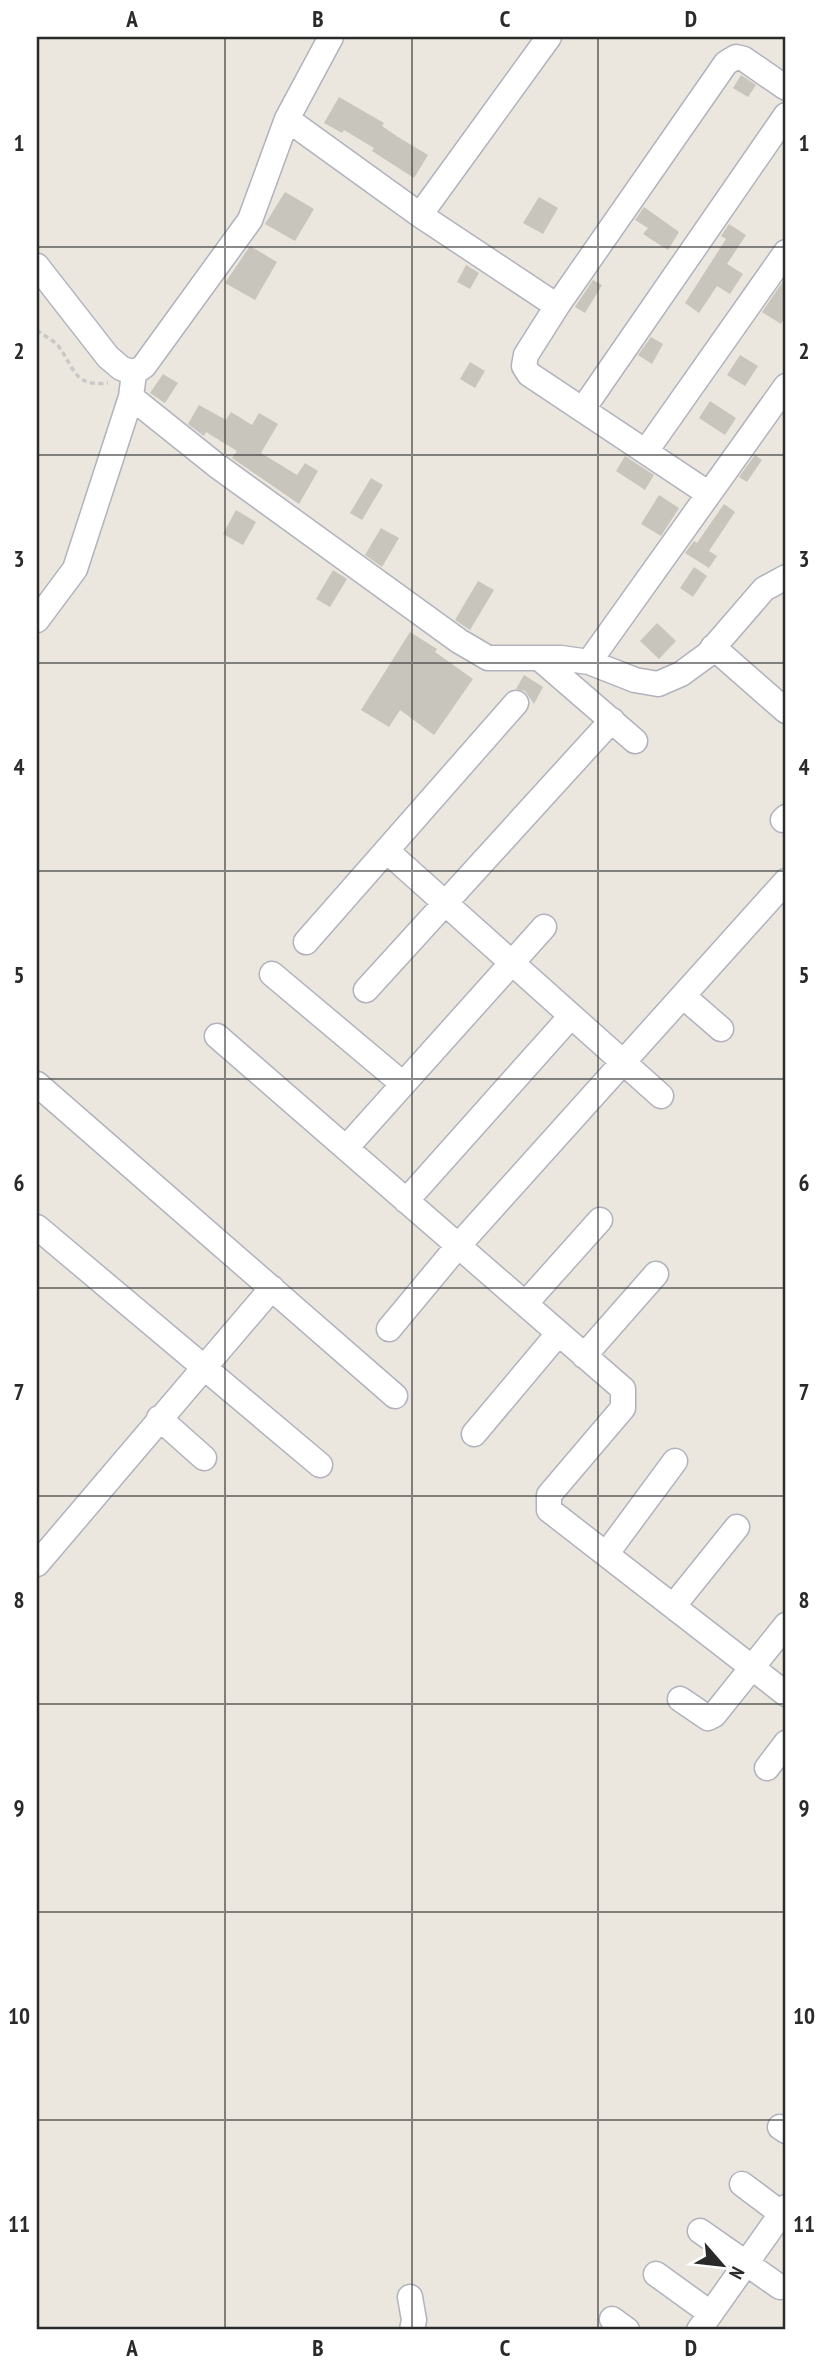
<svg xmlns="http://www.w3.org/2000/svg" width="823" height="2367" viewBox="0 0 823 2367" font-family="'PT Sans Narrow',sans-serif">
	<rect width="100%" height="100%" fill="#ebe7de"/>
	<path fill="#c7c5bc" d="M741,75L756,85L748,97L733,88Z
		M339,97L384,123L382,126L398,137L428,155L414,178L372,151L374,148L344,130L342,133L324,123Z
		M285,192L314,209L295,241L265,224Z
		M539,197L558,208L543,234L523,223Z
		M644,207L679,232L668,250L643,234L648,228L635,220Z
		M729,224L746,235L727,264L743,274L730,294L717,286L699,313L685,303L726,239L721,236Z
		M250,246L277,262L255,300L225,283Z
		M466,265L479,273L470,289L457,282Z
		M786,277V316L781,324L762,312Z
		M593,280L602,285L585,313L575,307Z
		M651,337L663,344L652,364L638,355Z
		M740,355L758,366L745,386L727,375Z
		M470,362L485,371L475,388L460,379Z
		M163,374L178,383L165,403L150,393Z
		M710,401L736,418L725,435L699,418Z
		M199,405L226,420L231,412L252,425L259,413L278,424L261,453L297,475L305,463L318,471L299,504L232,458L237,451L206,432L204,436L188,424Z
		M755,455L762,460L747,482L739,477Z
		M625,456L654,475L645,490L616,471Z
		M371,478L383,485L362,520L350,513Z
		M659,495L679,508L661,536L641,524Z
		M724,504L735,512L709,551L717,556L709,568L685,553L694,541L697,543Z
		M236,510L256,522L243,545L223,534Z
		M381,528L399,538L382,567L365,555Z
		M694,567L707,576L693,597L680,588Z
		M333,570L347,579L330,607L316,599Z
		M478,581L494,590L470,630L455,620Z
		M657,623L676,641L659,659L640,641Z
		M410,632L437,649L435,652L473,679L434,735L400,710L389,727L361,710Z
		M524,675L543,687L534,704L525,691L516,689Z"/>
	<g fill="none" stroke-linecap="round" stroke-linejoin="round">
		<g stroke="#b1b2bd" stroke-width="27">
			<path id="minor" d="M287,119L420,215L557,306
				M420,215L549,37
				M37,266L108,357L121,368L134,373
				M131,397L216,465L459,641L488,658H561L589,662L635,680L658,684L681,674L707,655L764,589L786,577
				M583,409L786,115
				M646,451L786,252
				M709,494L529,374L524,366L526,355L557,306L726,63L736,57L744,59L786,88
				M37,620L75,569L131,397L134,373L144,366L250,220L287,119L331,37
				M713,647L786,711
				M539,658L635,741
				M589,662L786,386
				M783,820L786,817
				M388,852L661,1096
				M306,942L516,703
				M272,974L403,1084
				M366,990L612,720
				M683,996L721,1029
				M217,1036L623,1389V1408L549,1495V1510L786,1694
				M37,1084L395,1396
				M346,1148L544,927
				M406,1201L571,1016
				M37,1227L320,1465
				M525,1304L600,1220
				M389,1329L458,1246L786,881
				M584,1356L656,1274
				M159,1418L204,1458
				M474,1434L558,1334
				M607,1553L675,1461
				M37,1564L272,1288
				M675,1604L737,1527
				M680,1699L708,1718L714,1715L786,1625
				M767,1768L786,1743
				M780,2127L786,2131
				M742,2184L786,2217
				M700,2231L780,2287
				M656,2274L710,2313
				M410,2297L414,2320L412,2330
				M612,2319L627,2330
				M699,2330L786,2207"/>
		</g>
		<path stroke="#c8c8c8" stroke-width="3.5" stroke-dasharray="5 3.5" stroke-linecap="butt" d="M37,330C44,336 54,340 59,347C75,369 74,387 108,383"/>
		<use href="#minor" stroke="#fff" stroke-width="24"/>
	</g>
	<path fill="none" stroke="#2a2a2a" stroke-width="2" stroke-opacity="0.55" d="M225,37V2330M412,37V2330M598,37V2330M37,247H786M37,455H786M37,663H786M37,871H786M37,1079H786M37,1288H786M37,1496H786M37,1704H786M37,1912H786M37,2120H786"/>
	<rect width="823" height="2367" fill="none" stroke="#ffffff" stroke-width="77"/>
	<g transform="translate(722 2265) rotate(118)" stroke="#ffffff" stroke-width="5" paint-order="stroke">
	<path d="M0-5L12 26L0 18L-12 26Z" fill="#2a2a2a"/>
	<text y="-10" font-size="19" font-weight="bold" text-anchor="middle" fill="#2a2a2a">N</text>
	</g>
	<rect x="38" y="38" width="746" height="2290" fill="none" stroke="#2a2a2a" stroke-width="2.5"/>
	<g font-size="23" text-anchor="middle" font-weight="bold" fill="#2a2a2a">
		<text x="132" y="27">A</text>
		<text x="318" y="27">B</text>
		<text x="505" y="27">C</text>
		<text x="691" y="27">D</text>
		<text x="19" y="151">1</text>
		<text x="804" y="151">1</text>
		<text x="19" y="359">2</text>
		<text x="804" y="359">2</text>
		<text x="19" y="567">3</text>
		<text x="804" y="567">3</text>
		<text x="19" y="775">4</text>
		<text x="804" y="775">4</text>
		<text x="19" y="983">5</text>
		<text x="804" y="983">5</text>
		<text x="19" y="1191">6</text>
		<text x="804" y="1191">6</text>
		<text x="19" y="1400">7</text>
		<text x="804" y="1400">7</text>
		<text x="19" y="1608">8</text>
		<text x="804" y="1608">8</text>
		<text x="19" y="1816">9</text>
		<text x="804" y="1816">9</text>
		<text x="19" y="2024">10</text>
		<text x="804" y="2024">10</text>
		<text x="19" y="2232">11</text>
		<text x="804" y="2232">11</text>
		<text x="132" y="2356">A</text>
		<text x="318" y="2356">B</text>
		<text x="505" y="2356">C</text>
		<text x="691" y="2356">D</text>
	</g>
</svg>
